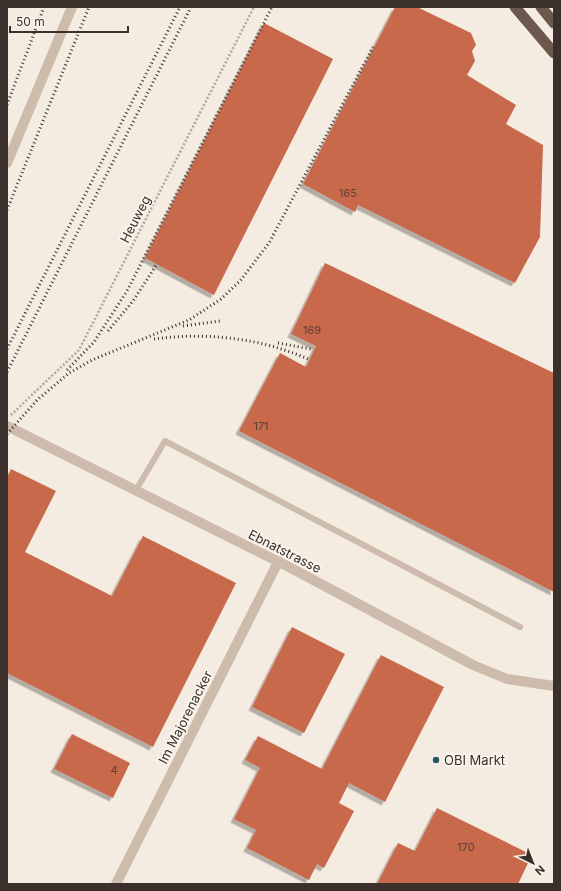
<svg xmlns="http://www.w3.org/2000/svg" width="561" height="891" viewBox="0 0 561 891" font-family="Inter,sans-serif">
	<defs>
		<filter id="shadow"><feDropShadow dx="-3.5" dy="3.5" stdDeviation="0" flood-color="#0004"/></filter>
	</defs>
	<rect width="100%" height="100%" fill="#f4ebe1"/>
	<path fill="#c8694b" filter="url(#shadow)" d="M395,7H417L471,33L476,45L472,51L475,61L467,75L516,105L506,124L543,145L540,237L515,283L358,205L355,212L303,184Z
		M264,23L333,59L214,295L145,258Z
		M325,263L554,373V592L239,431L280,353L306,367L316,346L291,334Z
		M11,469L56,491L25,552L37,558L112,596L143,536L236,583L153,747L7,673V478Z
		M292,627L345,654L304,733L252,707Z
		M381,655L444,687L385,802L349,783L339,803L354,811L324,868L317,864L309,880L247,848L256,830L234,819L260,768L245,760L258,736L322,769Z
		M72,734L130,763L113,798L54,769Z
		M437,808L532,855L518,884H377L398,843L415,851Z"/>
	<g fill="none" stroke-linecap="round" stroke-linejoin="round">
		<path stroke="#b9a596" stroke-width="2.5" stroke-dasharray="2 2" stroke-linecap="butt" d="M11,415L79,350L254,7"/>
		<path stroke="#cdbbac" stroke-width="6" d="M136,490L165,441L520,627"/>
		<path stroke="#cdbbac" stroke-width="10" d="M7,163L72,7
			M116,884L278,562"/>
		<path stroke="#cdbbac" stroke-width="10" d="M7,426L289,567L473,665L507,679L554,686"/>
		<path stroke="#6c584f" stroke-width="11" d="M515,7L554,53
			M541,7L554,23"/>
		<path stroke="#3b302b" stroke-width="3" stroke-dasharray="1 3" stroke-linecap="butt" d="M7,105L44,7
			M7,210L89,7
			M183,326L220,321
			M108,331L133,301L157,264
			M154,339C207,332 260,338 308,359
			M278,343L311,349
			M7,349L180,7
			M67,370L94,342L127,291L272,7
			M7,372L191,7
			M36,401L69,373L92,360L189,320L221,299L240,281L269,243L373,47
			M7,434L39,398"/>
	</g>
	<circle fill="#1f5a5e" stroke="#fbf5ee" stroke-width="1.5" cx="436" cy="760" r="4"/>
	<g text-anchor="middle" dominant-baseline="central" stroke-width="3.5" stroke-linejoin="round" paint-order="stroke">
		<g font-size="11" fill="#5e3e33">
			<text x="348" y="193">165</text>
			<text x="312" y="330">169</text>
			<text x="261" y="426">171</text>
			<text x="114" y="770">4</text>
			<text x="466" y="847">170</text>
		</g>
		<g font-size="13" fill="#3b302b" stroke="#fbf5ee">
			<text transform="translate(135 219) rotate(-63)">Heuweg</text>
			<text transform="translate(285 551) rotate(27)">Ebnatstrasse</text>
			<text transform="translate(185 717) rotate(-63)">Im Majorenacker</text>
		</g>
		<g font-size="13" fill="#3b302b" stroke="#fbf5ee" text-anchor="start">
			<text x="444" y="760">OBI Markt</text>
		</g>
	</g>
	<rect width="561" height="891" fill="none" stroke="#3b302b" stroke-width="16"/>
	<g transform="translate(533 863) rotate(137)" stroke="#fbf5ee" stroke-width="3" paint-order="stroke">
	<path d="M0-3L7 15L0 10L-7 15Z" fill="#3b302b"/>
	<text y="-6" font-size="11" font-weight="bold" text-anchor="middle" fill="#3b302b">N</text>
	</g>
	<path d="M10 26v6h118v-6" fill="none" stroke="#3b302b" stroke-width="2"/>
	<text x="16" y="26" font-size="12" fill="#3b302b" stroke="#fbf5ee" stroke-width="3" paint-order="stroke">50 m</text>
</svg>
